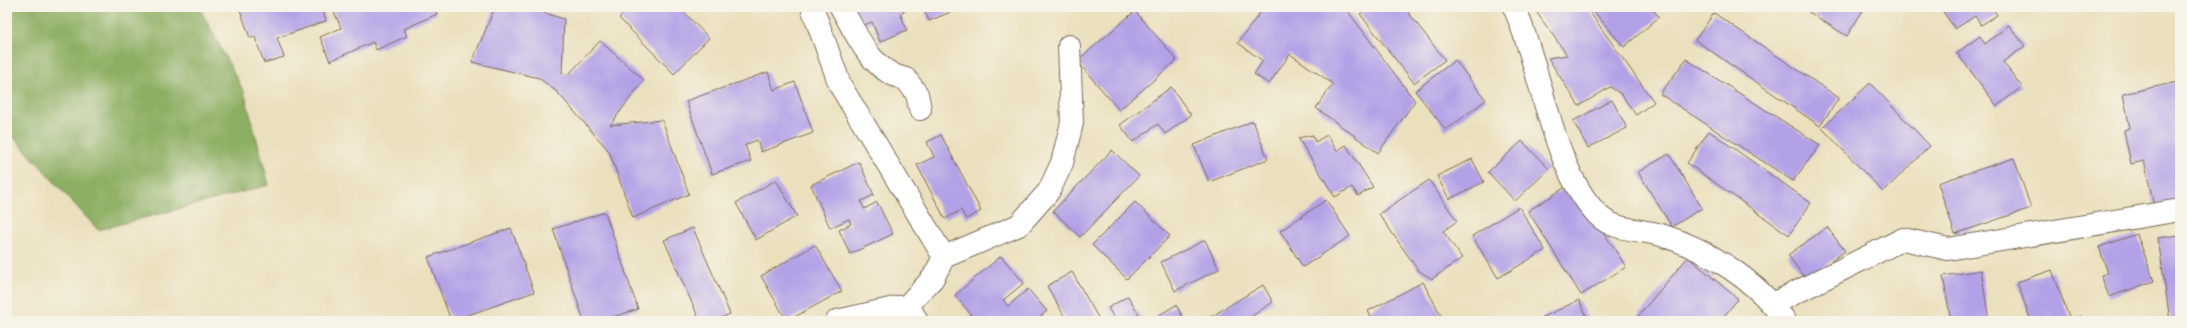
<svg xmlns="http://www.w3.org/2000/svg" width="2187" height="328" viewBox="0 0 2187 328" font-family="'Shantell Sans',sans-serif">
	<rect width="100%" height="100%" fill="#f7f3e8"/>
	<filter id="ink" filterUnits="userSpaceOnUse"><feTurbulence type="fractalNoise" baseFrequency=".025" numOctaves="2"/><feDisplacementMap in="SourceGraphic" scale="8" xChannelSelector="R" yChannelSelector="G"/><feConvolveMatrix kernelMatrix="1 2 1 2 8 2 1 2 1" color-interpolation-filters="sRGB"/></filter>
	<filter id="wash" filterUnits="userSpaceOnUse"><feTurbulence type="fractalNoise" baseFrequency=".012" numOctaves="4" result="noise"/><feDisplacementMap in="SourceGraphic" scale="16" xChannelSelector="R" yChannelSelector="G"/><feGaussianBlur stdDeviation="0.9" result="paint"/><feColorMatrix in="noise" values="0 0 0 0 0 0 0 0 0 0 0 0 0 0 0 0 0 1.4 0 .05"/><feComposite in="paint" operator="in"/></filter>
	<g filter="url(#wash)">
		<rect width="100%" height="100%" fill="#ebe0bd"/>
		<path fill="#8daf63" stroke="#646c40" d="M7,7H199L244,92L269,185L98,230L7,130Z"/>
		<g id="blocks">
			<path fill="#b3a1e7" d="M239,7H322L326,21L277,38L284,57L264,63L255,37L250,38Z
				M332,7H434L437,14L404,29L407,36L376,50L373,42L330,61L320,37L341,28Z
				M495,7H525L564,19L562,73L569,74L600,41L644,80L610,125L662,120L689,194L633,218L609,151L557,92L539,78L472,62Z
				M630,7H679L709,38L674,74L619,18Z
				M850,7H913L900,13L907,30L880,42L872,22L859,27Z
				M923,7H957L958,9L929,21Z
				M1264,7H1344L1347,10L1415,101L1378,153L1316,108L1333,84L1290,54L1269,84L1254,74L1263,61L1238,43Z
				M1369,7H1404L1445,60L1414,83L1360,14Z
				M1546,7H1586L1654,102L1636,115L1621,94L1610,87L1579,106L1548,58L1567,55L1537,13Z
				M1590,7H1651L1659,17L1624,47Z
				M1801,7H1865L1847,36Z
				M1946,7H1992L1997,15L1981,25L1975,16L1955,29L1942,10Z
				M1135,11L1177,60L1119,110L1077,61Z
				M1714,13L1839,98L1820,126L1695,40Z
				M2009,25L2025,46L2003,62L2022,87L1997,106L1957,53L1980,36L1985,44Z
				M1686,59L1820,145L1793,181L1660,94Z
				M1455,60L1486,100L1446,130L1415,91Z
				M768,72L774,90L795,82L813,133L761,152L757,140L745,145L751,161L712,174L686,101Z
				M2177,82L2180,95V201L2154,206L2144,161L2131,164L2124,130L2130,128L2123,94Z
				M1870,83L1930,146L1883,192L1822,128Z
				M1171,87L1191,115L1165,134L1158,124L1133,142L1120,125Z
				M1612,100L1627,128L1588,148L1573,121Z
				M1253,121L1268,159L1209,182L1194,145Z
				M1709,131L1811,203L1789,235L1687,163Z
				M941,135L981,211L966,219L961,210L945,219L917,165L934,157L927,142Z
				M1313,135L1315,142L1327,135L1337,151L1346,145L1373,187L1358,196L1352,187L1335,197L1298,138Z
				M1522,141L1549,169L1515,201L1488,172Z
				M1112,150L1139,176L1080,237L1053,211Z
				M1669,154L1702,208L1672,227L1638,172Z
				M2014,158L2031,208L1955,234L1938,183Z
				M1472,159L1484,182L1449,199L1437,176Z
				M859,162L874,195L861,201L864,209L877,202L893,234L850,254L839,230L851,224L849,219L830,228L811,185Z
				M776,180L797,216L756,240L736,203Z
				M1429,180L1457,221L1443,231L1462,258L1432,279L1418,270L1379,214Z
				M1572,183L1626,267L1581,295L1528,211Z
				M1326,200L1350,236L1303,267L1280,231Z
				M1135,202L1170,236L1127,279L1092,245Z
				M1519,207L1545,250L1498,278L1472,236Z
				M605,212L638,309L600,321H584L553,229Z
				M1827,227L1845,251L1806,280L1788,255Z
				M511,228L534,292L451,321L428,257Z
				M693,228L730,314L714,321H700L664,240Z
				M2137,234L2154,281L2109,297L2101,275L2108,273L2099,247Z
				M2180,235V321H2170L2158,238Z
				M1205,240L1219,269L1175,291L1161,262Z
				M815,245L842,291L787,321L761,276Z
				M1001,256L1024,283L1003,300L1008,306L1028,289L1047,311L1035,321H976L955,295Z
				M1688,257L1738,299L1720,321H1634Z
				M1981,270L1989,321H1951L1943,276Z
				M2052,270L2070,320L2081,316L2082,321H2031L2017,282Z
				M1072,272L1100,321H1062L1066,319L1047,286Z
				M1423,282L1444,321H1373L1368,311Z
				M1263,285L1273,302L1246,320V321H1204Z
				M1128,296L1143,321H1116L1108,308Z
				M1579,300L1589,321H1543L1541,318Z
				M1176,305L1185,321H1149Z"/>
		</g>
	</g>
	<g filter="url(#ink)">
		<use href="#blocks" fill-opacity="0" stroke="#796a56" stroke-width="1"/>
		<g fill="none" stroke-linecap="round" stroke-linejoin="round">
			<g stroke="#796a56" stroke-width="24">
				<path id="street" d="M812,7L840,85L944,257L933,278L908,305
					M841,7C857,35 871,72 906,79L917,94L920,109
					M1514,7C1542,69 1551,167 1598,215C1613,231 1641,229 1661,235C1707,249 1758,281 1785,321
					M944,257L1019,225L1049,191L1062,163L1072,123L1069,46
					M1773,304L1903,239L1948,249L2180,210
					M837,321L908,305L917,321"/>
			</g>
			<use href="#street" stroke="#fff" stroke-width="22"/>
		</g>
	</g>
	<rect width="2187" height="328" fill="none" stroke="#f7f3e8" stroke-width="24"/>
</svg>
